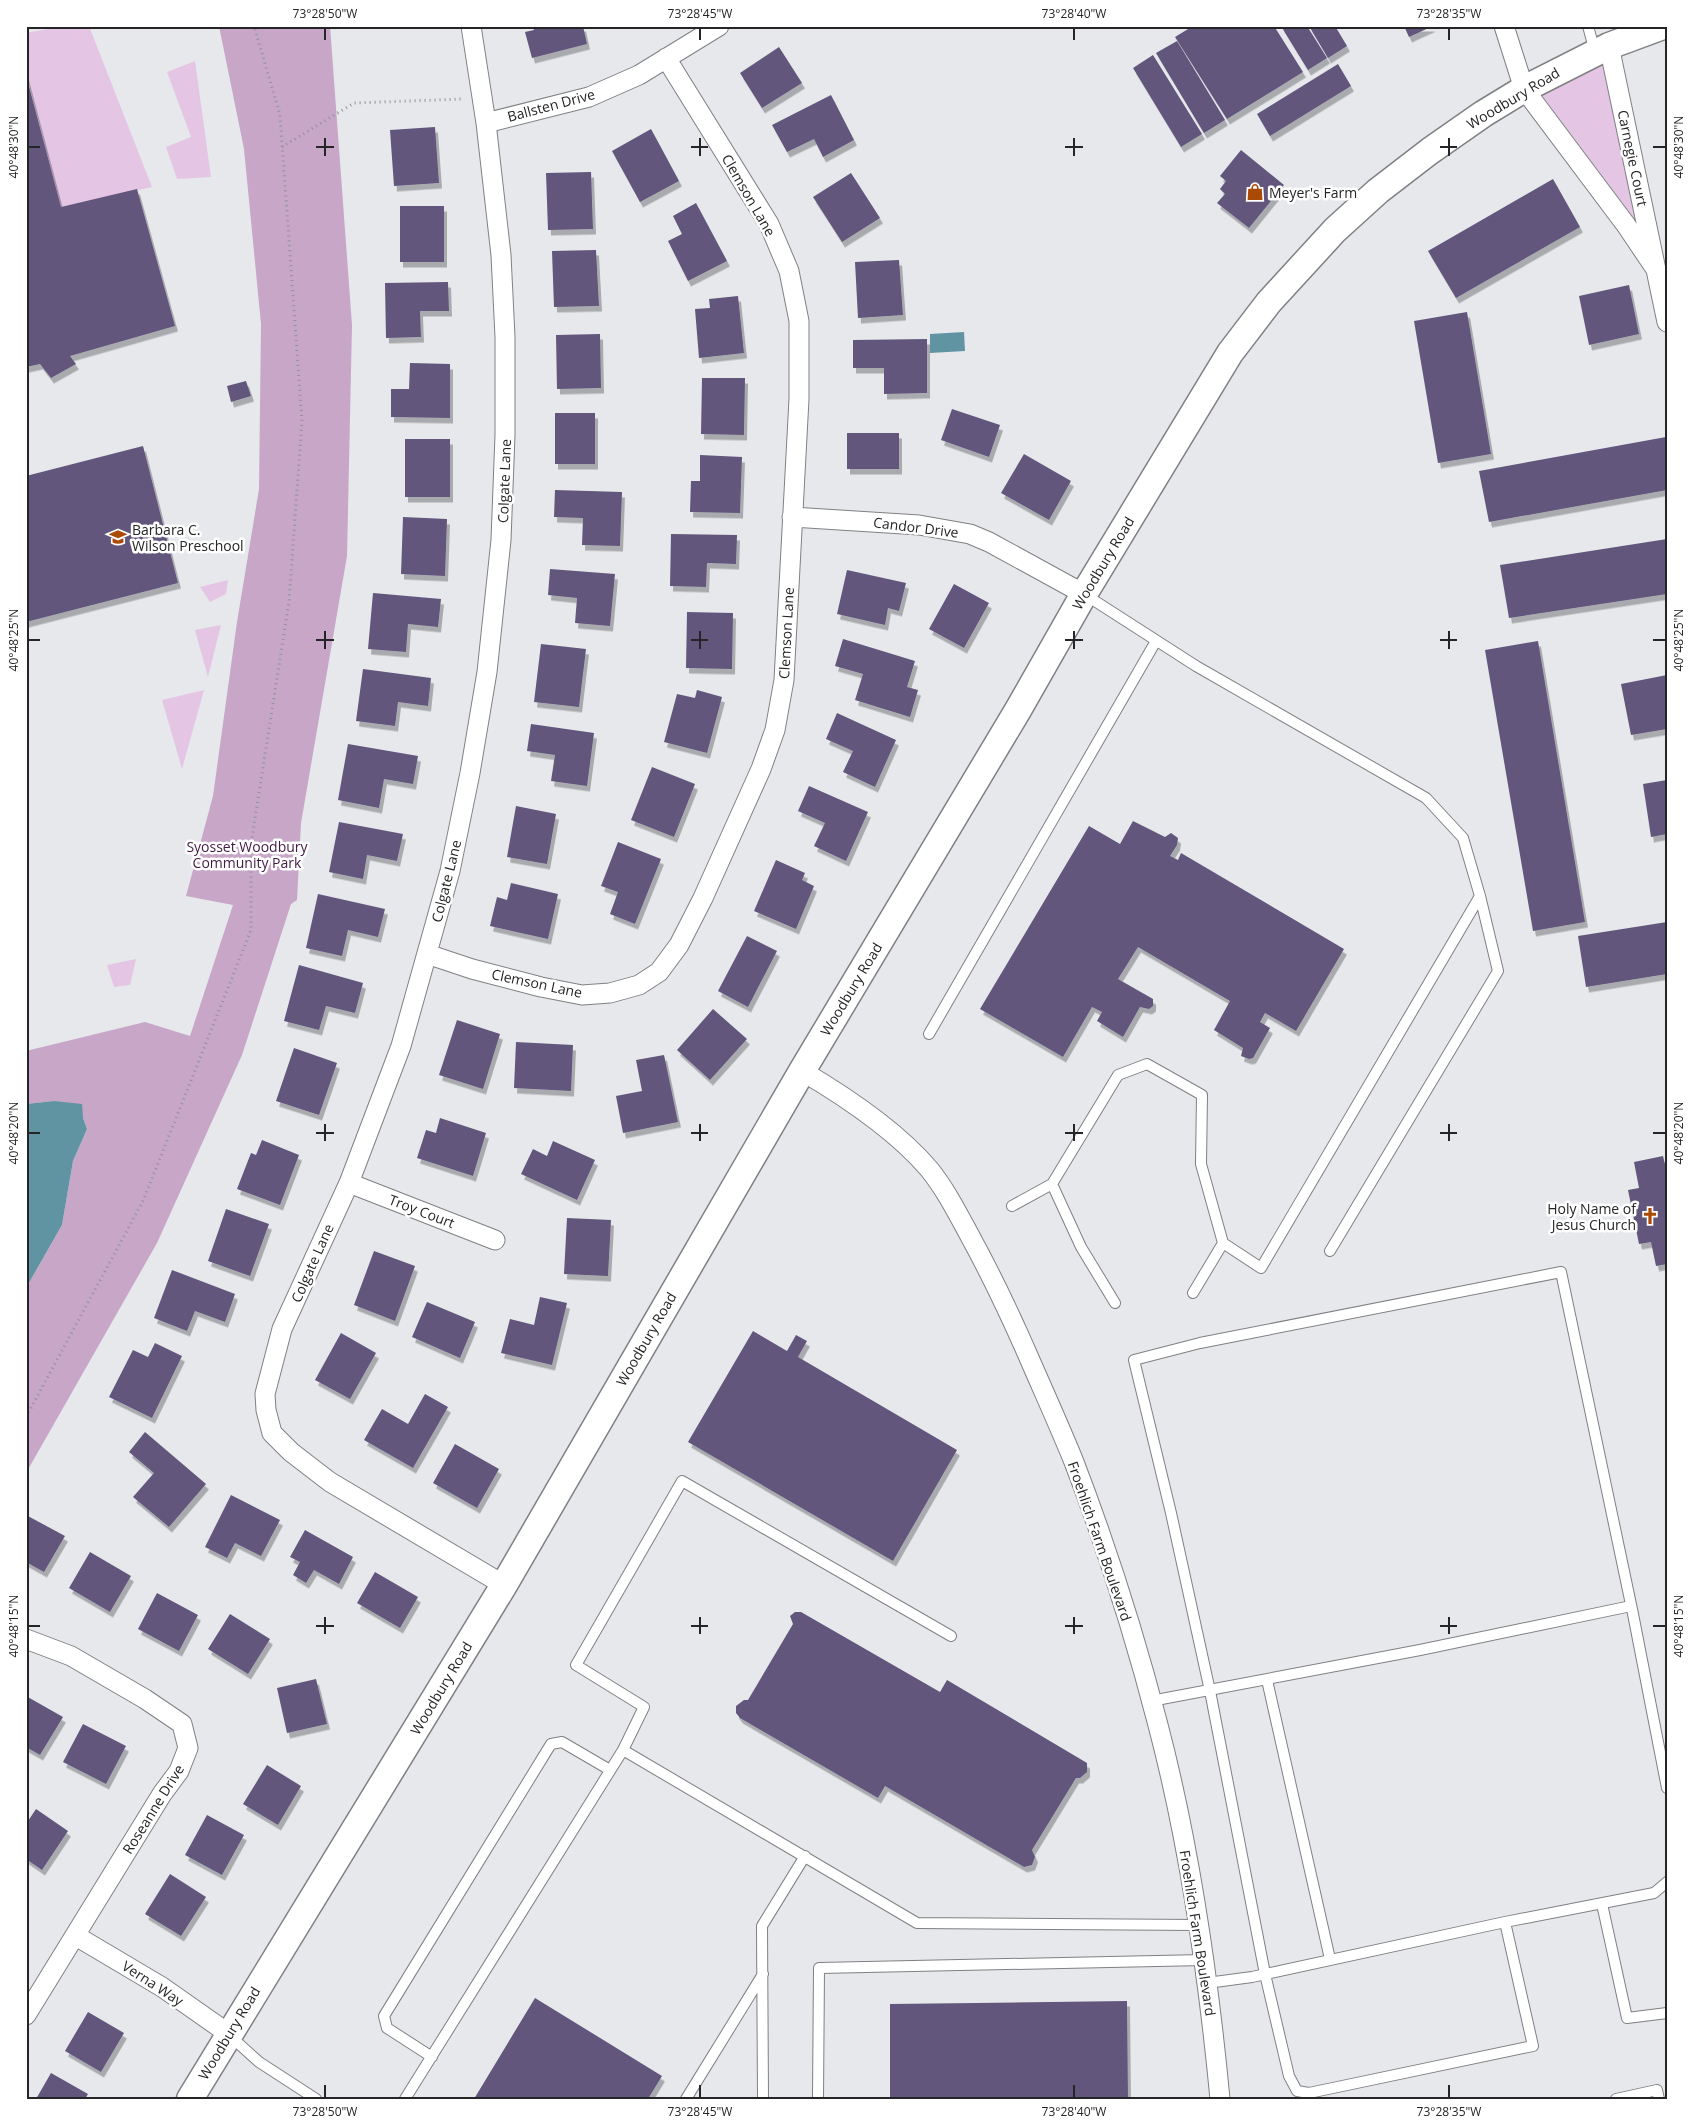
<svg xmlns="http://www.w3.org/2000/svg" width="1693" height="2125" viewBox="0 0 1693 2125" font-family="'Open Sans',sans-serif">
	<defs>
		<filter id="shadow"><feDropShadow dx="3" dy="5.5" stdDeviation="0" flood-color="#0004"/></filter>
	</defs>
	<rect width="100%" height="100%" fill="#e6e8ec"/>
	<path fill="#e4c5e4" d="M65,26H89L152,187L61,207L26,73V33Z
		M1608,49L1653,261L1528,90Z
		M195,61L211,177L177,179L166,147L191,137L167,72Z
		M228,580L226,594L210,602L200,587Z
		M221,625L208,677L195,630Z
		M204,690L182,769L162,700Z
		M136,959L130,985L114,987L107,965Z"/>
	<path fill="#c7a6c7" d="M219,26H330L352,325L347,556L301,823L297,900L291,904L242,1055L157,1243L26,1473V1288L62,1225L73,1161L87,1129L83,1118L54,1101L26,1104V1051L145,1022L190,1036L233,905L186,896L213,796L237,622L259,489L261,324L244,149Z"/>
	<path fill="#6094a3" d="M964,332L965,351L930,353V334Z
		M54,1101L82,1104L83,1118L87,1129L73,1161L62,1225L26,1288V1104Z"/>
	<path fill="#62567b" filter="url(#shadow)" d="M533,26H583L587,44L532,58L525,32L534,30Z
		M1193,26H1274L1303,72L1227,119L1175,37Z
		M1281,26H1307L1327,58L1308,70Z
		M1309,26H1335L1347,46L1328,58Z
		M1404,26H1433L1409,37Z
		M1177,41L1225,120L1204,133L1156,53Z
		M779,47L802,83L762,108L740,73Z
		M1153,55L1202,134L1181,147L1133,68Z
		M1338,64L1351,86L1270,136L1257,114Z
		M26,75L61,207L137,189L175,326L70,356L76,364L51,378L40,364L26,367Z
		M831,95L854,140L823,157L814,139L787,152L772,125Z
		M435,127L439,183L394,186L390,130Z
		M651,129L679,181L640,202L612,151Z
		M1241,150L1284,185L1249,228L1217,203L1225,194L1220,189L1226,181L1220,176Z
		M591,172L593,229L548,230L546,173Z
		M851,173L880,218L842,242L813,197Z
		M1553,179L1580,227L1456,298L1428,251Z
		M696,203L727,261L688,281L668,241L682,234L673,216Z
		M400,206H444V262H400Z
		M596,250L599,306L554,307L552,251Z
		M899,260L903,315L858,318L855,262Z
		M448,282L449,311H420L421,337L386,338L385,283Z
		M1629,285L1639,334L1589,345L1579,296Z
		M738,296L744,353L699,358L695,309L710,308L709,299Z
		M1467,312L1491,454L1438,463L1414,321Z
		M600,334L601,388L557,389L556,335Z
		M927,339V393L884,394V368H853V340Z
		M410,363L450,364V418L391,417V389H409Z
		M702,378H745L744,435L701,434Z
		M246,381L251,396L231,402L227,386Z
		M952,409L1000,425L989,457L941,440Z
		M555,413H595V464H555Z
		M847,433H899V469H847Z
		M1666,437L1667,490L1489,522L1479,471Z
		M405,439H450V497H405Z
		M143,446L178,583L26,622V476Z
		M1024,454L1071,481L1049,520L1001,493Z
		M700,455L742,457L740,513L690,512L691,481H700Z
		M555,490L622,492L620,546L582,545L583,518L554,517Z
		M403,517L447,519L445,576L401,574Z
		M671,534L737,535L736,564L707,563L706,587L670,586Z
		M1667,539V594L1509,618L1500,565Z
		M550,569L615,574L610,626L575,623L577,598L548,595Z
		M847,570L906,583L899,611L888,608L885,625L837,614Z
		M954,584L989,603L964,648L929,629Z
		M373,593L441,599L438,627L408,624L406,652L368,649Z
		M687,612L733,613L732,669L686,668Z
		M843,639L915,661L907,687L918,690L910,717L855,700L863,674L835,666Z
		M1538,641L1585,922L1533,931L1485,650Z
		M541,644L586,649L579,707L534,702Z
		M363,669L431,678L428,706L398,702L395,726L356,721Z
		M1667,675V729L1631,735L1621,684Z
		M697,690L722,697L707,753L664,742L677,694L695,698Z
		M837,713L896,740L875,787L843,772L853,751L826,739Z
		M531,724L594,733L587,786L551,781L555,755L527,751Z
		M348,744L418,756L413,784L384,779L379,808L338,800Z
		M652,767L695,784L674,837L631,820Z
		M1667,780V834L1651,837L1643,784Z
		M809,786L868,812L846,861L814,846L825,823L798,811Z
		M516,806L556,814L547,864L507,857Z
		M1133,821L1165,837L1171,833L1178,838L1177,845L1170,856L1178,860L1181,853L1344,949L1296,1031L1265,1013L1260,1022L1270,1028L1253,1058L1249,1059L1241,1056L1243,1048L1214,1030L1230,1001L1138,947L1118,979L1153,999V1006L1149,1009L1140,1007L1123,1037L1097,1021L1102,1012L1092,1007L1063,1057L980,1009L1089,826L1120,844Z
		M339,822L403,834L397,861L367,855L363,879L329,872Z
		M618,842L661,859L635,924L610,914L618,892L601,886Z
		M776,860L805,873L802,880L814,886L796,929L754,911Z
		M511,883L558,894L548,939L490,926L497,897L507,900Z
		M318,894L385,909L378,937L348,930L342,956L306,948Z
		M1667,922V974L1586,987L1578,936Z
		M747,936L777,951L748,1007L718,991Z
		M299,965L363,983L355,1013L326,1006L319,1030L284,1021Z
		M713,1009L747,1039L710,1080L677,1050Z
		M457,1020L500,1034L483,1089L439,1075Z
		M516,1042L573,1045L571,1091L514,1088Z
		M294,1048L337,1063L319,1115L276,1101Z
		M664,1055L678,1122L623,1133L616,1096L642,1091L636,1060Z
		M440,1118L486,1133L473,1176L417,1158L426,1130L436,1133Z
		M262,1140L299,1155L280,1205L237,1189L251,1153L256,1155Z
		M553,1141L595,1160L577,1200L521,1174L533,1149L547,1156Z
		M1663,1156L1667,1173V1264L1656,1266L1651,1242L1639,1244L1628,1190L1639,1188L1634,1162Z
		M226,1209L269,1224L250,1276L208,1261Z
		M567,1218L611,1220L608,1276L564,1274Z
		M374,1251L415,1266L395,1321L354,1305Z
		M172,1270L235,1294L225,1322L195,1311L187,1331L154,1318Z
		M540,1297L567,1303L552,1365L501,1353L510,1319L534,1325Z
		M427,1302L475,1322L460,1358L412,1337Z
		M753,1331L787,1351L796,1335L807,1341L798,1357L957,1450L893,1561L688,1442Z
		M341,1333L376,1353L350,1399L315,1380Z
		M155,1343L182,1356L152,1418L109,1397L133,1350L148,1357Z
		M425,1394L448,1407L413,1468L364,1440L382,1409L408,1424Z
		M145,1432L206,1484L169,1527L133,1497L154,1473L129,1452Z
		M455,1444L499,1469L477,1508L433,1483Z
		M231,1495L280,1520L261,1556L235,1543L227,1558L205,1547Z
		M26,1515L65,1536L44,1572L26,1562Z
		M305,1530L353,1557L339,1584L314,1570L306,1583L293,1575L300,1562L290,1557Z
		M90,1552L131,1576L110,1612L69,1588Z
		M375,1572L418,1597L400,1628L357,1603Z
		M157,1593L198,1615L179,1651L138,1629Z
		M795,1612H801L940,1692L947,1680L1087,1763V1772L1080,1778H1076L1032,1850L1035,1857L1032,1865L1024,1867L1019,1864L885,1786L878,1798L740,1718L736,1713V1706L744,1700H748L793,1624L790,1616Z
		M230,1614L270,1639L248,1674L208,1649Z
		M316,1679L327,1724L287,1733L277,1688Z
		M26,1696L63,1717L40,1755L26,1747Z
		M83,1724L126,1746L106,1784L63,1762Z
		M267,1765L301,1786L278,1825L243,1804Z
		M36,1809L68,1831L42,1870L26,1859V1824Z
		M207,1815L244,1835L222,1875L185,1855Z
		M170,1874L206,1897L181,1936L145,1914Z
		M535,1998L662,2076L648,2099H474Z
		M1127,2001L1128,2099H890V2004Z
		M88,2012L124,2033L101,2072L65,2051Z
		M51,2073L88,2094L85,2099H36Z"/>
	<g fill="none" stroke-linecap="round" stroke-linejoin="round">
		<g stroke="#7f8083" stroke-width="12">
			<path id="lane" d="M1588,26L1595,52
				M1084,594L1196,666L1426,798L1463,838L1480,896L1498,971L1330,1251
				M929,1034L1156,641
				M1052,1184L1081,1247L1115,1303
				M1012,1206L1052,1184L1118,1075L1147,1064L1202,1095L1201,1164L1223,1243L1261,1268L1480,896
				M1193,1293L1223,1243
				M1267,1680L1330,1959
				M1151,1701L1420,1650L1631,1606
				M623,1750L917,1923L1199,1925
				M1602,1904L1627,2018L1667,2013
				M1505,1922L1533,2046L1309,2093L1297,2091L1289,2076L1265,1974L1210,1691L1171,1513L1134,1360L1200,1343L1561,1272L1633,1614L1667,1788
				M1207,1983L1252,1977L1505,1922L1654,1893L1667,1882
				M229,2035L259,2062L316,2099
				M432,2057L387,2028L384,2016L551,1744L562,1742L610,1770
				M405,2099L623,1750L644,1707L576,1665L682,1481L951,1636
				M686,2099L763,1974
				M763,2099L762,1926L805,1856
				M818,2099L819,1968L1204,1960
				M1616,2099L1657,2090L1659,2099"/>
		</g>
		<g stroke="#7f8083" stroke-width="21">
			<path id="street" d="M471,26L486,123L501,255L505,337V435L501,540L487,672L470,773L450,871L401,1046L349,1183L282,1329L265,1394L266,1410L272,1433L291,1452L330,1482L504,1585
				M1504,26L1524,89L1626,225L1657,271
				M1609,46L1667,322
				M486,123L589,97L639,75L719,26
				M792,517L919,525L970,534L989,542L1084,594
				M427,954L472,969L541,987L582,995L610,993L639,985L659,972L679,945L703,898L761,769L775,730L784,680L799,399V321L789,271L769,224L666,58
				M802,1071C846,1097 896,1130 929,1169C946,1190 958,1214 971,1238C994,1280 1014,1323 1033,1367C1047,1399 1061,1430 1074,1462C1107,1548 1135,1636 1158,1725C1190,1847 1208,1973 1220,2099
				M349,1183L495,1240
				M26,1639L71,1656L145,1699L182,1724L188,1748L179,1771L162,1794L26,2015
				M76,1936L162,1987L229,2034"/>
		</g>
		<g stroke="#7f8083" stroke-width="29">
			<path id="secondary" d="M190,2099L504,1585L802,1071L1018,710L1084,594L1230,353L1269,302L1335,230L1378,191L1430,151L1483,114L1524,89L1609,46L1663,26"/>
		</g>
		<path stroke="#919296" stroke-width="3" stroke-dasharray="1 4" stroke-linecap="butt" d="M282,147L354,103L462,99
			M26,1417L143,1201L251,930V844L289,602L302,421L280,115L254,26"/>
		<use href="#lane" stroke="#fff" stroke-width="10"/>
		<use href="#street" stroke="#fff" stroke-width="19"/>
		<use href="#secondary" stroke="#fff" stroke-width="26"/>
	</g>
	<path fill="none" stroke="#252527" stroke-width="2" d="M325,28V40M700,28V40M1074,28V40M1449,28V40M325,138V156M700,138V156M1074,138V156M1449,138V156M28,147H40M316,147H334M691,147H708M1065,147H1083M1440,147H1457M1653,147H1666M325,631V649M700,631V649M1074,631V649M1449,631V649M28,640H40M316,640H334M691,640H708M1065,640H1083M1440,640H1457M1653,640H1666M325,1124V1141M700,1124V1141M1074,1124V1141M1449,1124V1141M28,1133H40M316,1133H334M691,1133H708M1065,1133H1083M1440,1133H1457M1653,1133H1666M325,1617V1634M700,1617V1634M1074,1617V1634M1449,1617V1634M28,1626H40M316,1626H334M691,1626H708M1065,1626H1083M1440,1626H1457M1653,1626H1666M325,2085V2098M700,2085V2098M1074,2085V2098M1449,2085V2098"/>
	<defs>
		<g id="shop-bare" transform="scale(1.35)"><path d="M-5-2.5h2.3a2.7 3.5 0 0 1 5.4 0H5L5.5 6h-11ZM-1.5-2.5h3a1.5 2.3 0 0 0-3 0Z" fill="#ab4a04" stroke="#fff" stroke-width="2.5" paint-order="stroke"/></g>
		<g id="school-bare" transform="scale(1.35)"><path d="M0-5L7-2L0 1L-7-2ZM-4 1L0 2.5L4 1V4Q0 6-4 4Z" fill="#ab4a04" stroke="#fff" stroke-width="2.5" paint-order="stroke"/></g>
		<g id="church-bare" transform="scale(1.35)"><path d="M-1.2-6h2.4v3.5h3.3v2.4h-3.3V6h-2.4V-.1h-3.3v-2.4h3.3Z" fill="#ab4a04" stroke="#fff" stroke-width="2.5" paint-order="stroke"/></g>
	</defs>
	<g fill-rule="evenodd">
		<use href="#shop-bare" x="1255" y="192"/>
		<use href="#school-bare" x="118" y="537"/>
		<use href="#church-bare" x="1650" y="1216"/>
	</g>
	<g text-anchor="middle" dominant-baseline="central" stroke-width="5" stroke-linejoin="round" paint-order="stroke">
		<g font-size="14" fill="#252527" stroke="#fff">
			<text transform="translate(1513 98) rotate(-31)">Woodbury Road</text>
			<text transform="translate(551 105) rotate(-15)">Ballsten Drive</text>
			<text transform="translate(1633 158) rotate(78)">Carnegie Court</text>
			<text transform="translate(749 195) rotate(60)">Clemson Lane</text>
			<text transform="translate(504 481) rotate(-88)">Colgate Lane</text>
			<text transform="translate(916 527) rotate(7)">Candor Drive</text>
			<text transform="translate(1103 563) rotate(-59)">Woodbury Road</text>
			<text transform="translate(786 633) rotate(-87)">Clemson Lane</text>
			<text transform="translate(446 881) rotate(-76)">Colgate Lane</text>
			<text transform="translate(537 983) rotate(12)">Clemson Lane</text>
			<text transform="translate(851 989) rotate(-59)">Woodbury Road</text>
			<text transform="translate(422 1211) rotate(21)">Troy Court</text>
			<text transform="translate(312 1263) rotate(-66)">Colgate Lane</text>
			<text transform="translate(646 1339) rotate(-60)">Woodbury Road</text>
			<text transform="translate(1100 1541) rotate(71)">Froehlich Farm Boulevard</text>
			<text transform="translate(441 1688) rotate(-59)">Woodbury Road</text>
			<text transform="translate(153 1809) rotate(-58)">Roseanne Drive</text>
			<text transform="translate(1198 1933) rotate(81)">Froehlich Farm Boulevard</text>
			<text transform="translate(153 1983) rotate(33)">Verna Way</text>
			<text transform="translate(229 2033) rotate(-59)">Woodbury Road</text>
		</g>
		<g font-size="14" fill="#252527" stroke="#fff" text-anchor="start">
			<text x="1269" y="192">Meyer's Farm</text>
			<text x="132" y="529">Barbara C.<tspan x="132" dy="16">Wilson Preschool</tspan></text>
			<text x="1636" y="1208" text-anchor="end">Holy Name of<tspan x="1636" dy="16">Jesus Church</tspan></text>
		</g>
		<g font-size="14" fill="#431a44" stroke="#fff">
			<text x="247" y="846">Syosset Woodbury<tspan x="247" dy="16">Community Park</tspan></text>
		</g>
	</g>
	<rect width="1693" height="2125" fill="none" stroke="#ffffff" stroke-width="55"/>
	<rect x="28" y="28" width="1638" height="2070" fill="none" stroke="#252527" stroke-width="2"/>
	<g font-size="12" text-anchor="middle" fill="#252527">
		<text x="325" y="18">73°28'50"W</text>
		<text x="700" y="18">73°28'45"W</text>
		<text x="1074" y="18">73°28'40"W</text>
		<text x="1449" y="18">73°28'35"W</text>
		<text transform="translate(14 147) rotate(-90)" y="4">40°48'30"N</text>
		<text transform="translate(1679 147) rotate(-90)" y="4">40°48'30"N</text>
		<text transform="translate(14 640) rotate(-90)" y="4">40°48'25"N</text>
		<text transform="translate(1679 640) rotate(-90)" y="4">40°48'25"N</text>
		<text transform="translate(14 1133) rotate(-90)" y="4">40°48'20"N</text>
		<text transform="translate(1679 1133) rotate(-90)" y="4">40°48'20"N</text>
		<text transform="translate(14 1626) rotate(-90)" y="4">40°48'15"N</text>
		<text transform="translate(1679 1626) rotate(-90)" y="4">40°48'15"N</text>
		<text x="325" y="2116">73°28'50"W</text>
		<text x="700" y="2116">73°28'45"W</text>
		<text x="1074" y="2116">73°28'40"W</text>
		<text x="1449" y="2116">73°28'35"W</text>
	</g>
</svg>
